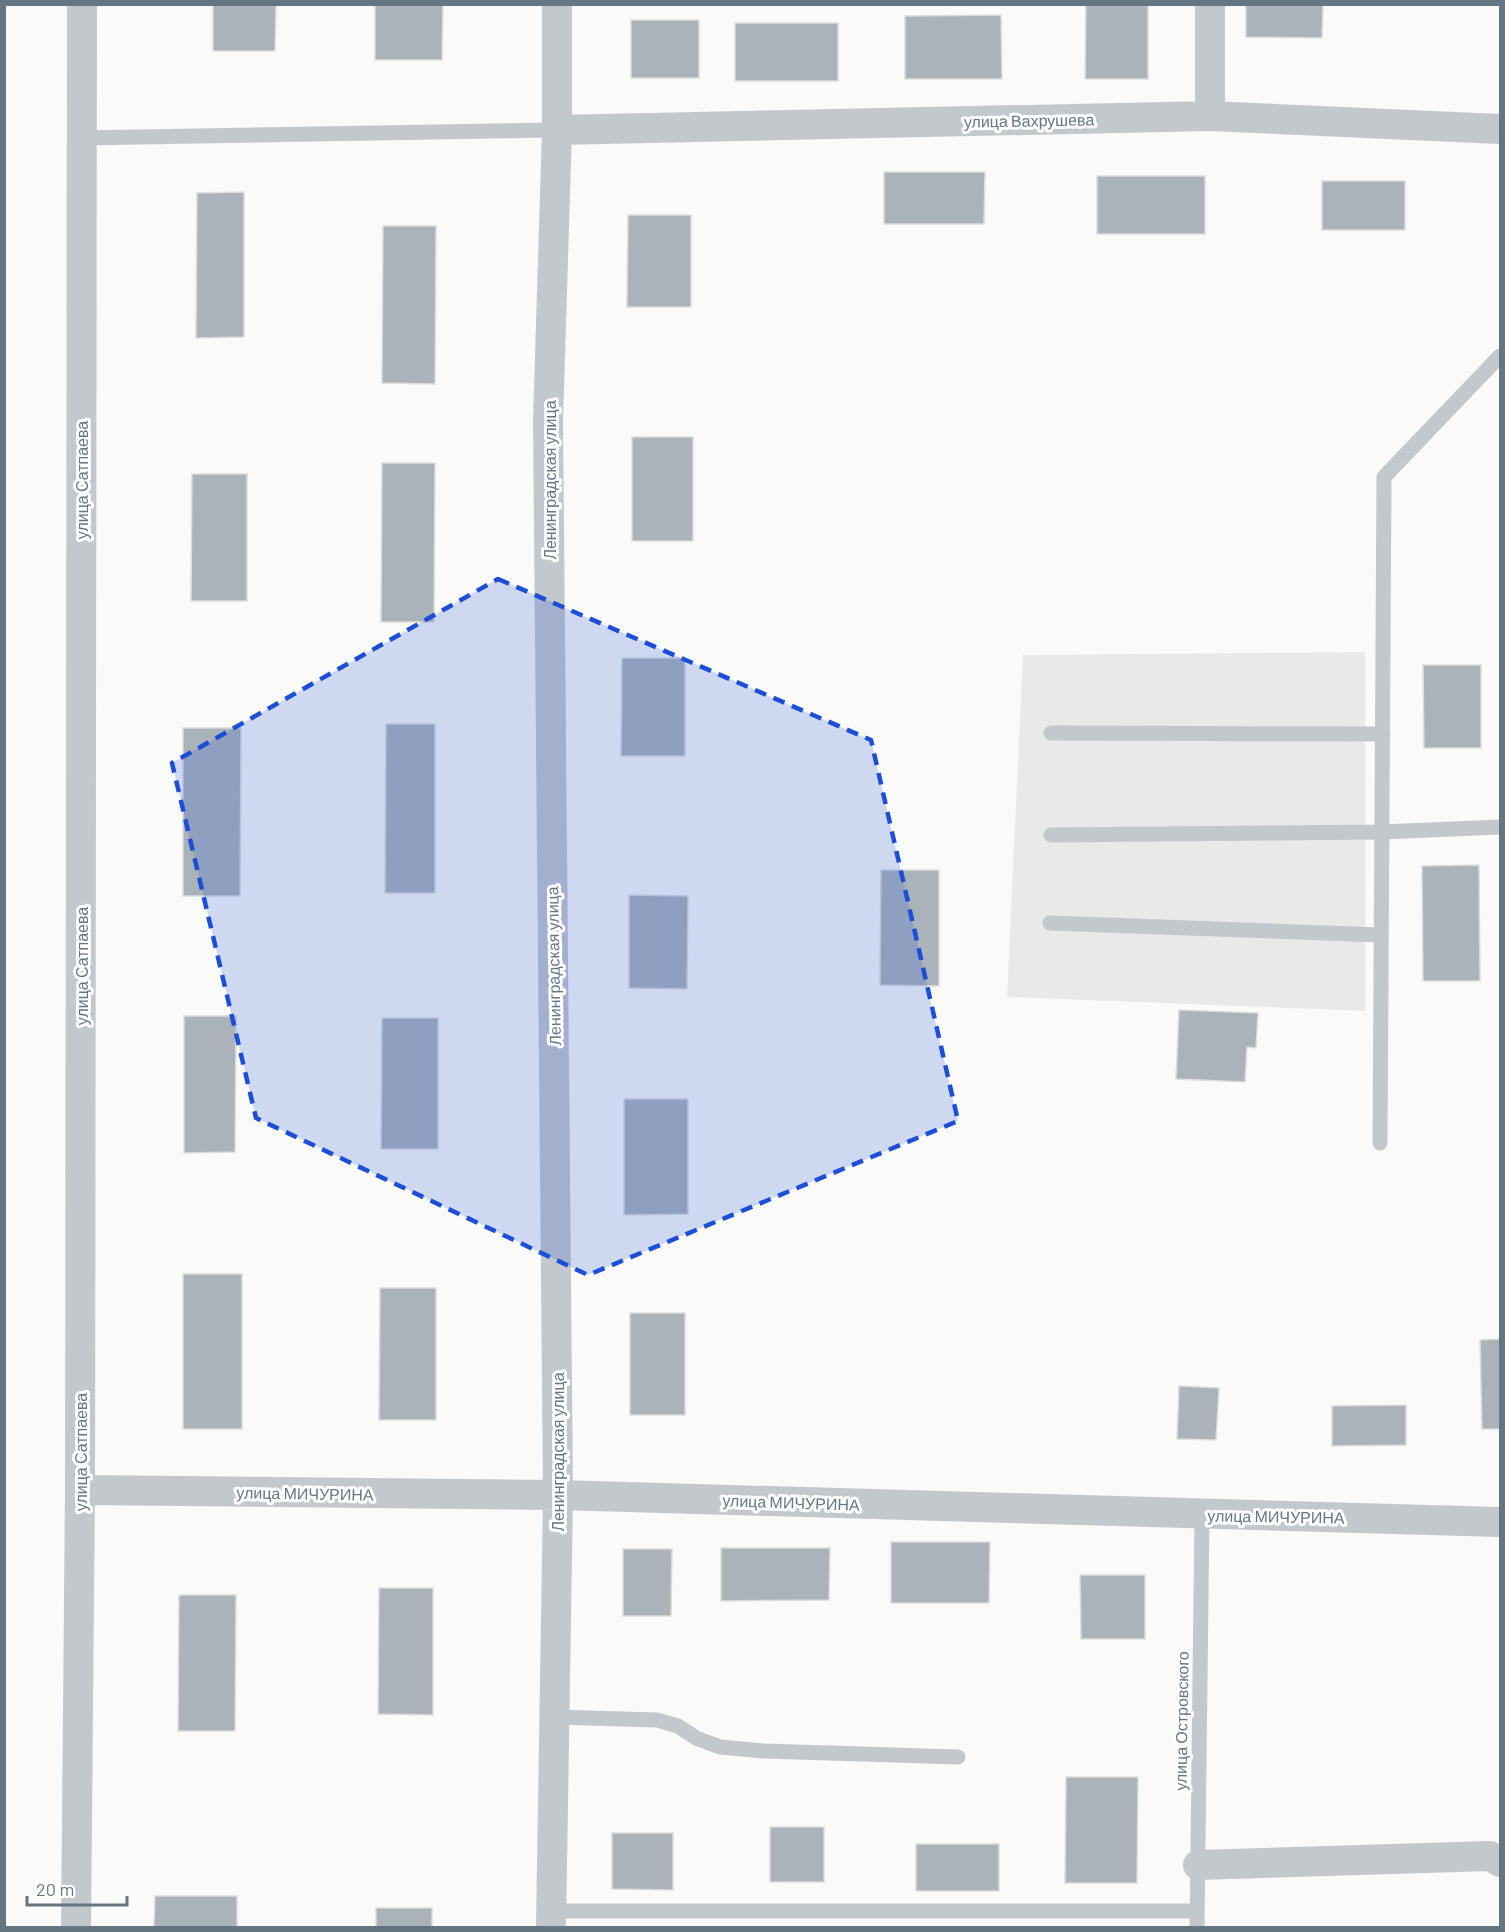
<svg xmlns="http://www.w3.org/2000/svg" width="1505" height="1932" viewBox="0 0 1505 1932" font-family="Barlow,sans-serif">
	<rect width="100%" height="100%" fill="#fafaf8"/>
	<path fill="#e8e9e9" d="M1365,652V1011L1007,997L1023,655Z"/>
	<path fill="#aab3b9" stroke="#dcdcda" stroke-width="1.5" d="M213,4H276L275,51H213Z
		M375,4H443L442,60H375Z
		M1086,4H1148V79H1085Z
		M1246,4H1323L1322,38L1246,37Z
		M1001,15L1002,79H905V16Z
		M631,20H699V78H631Z
		M735,23H838V81H735Z
		M884,172H985L984,224H884Z
		M1097,176H1205V234H1097Z
		M1322,181H1405V230H1322Z
		M244,192V337L196,338L197,193Z
		M628,215H691V307H627Z
		M383,226H436L435,384L382,383Z
		M632,437H693V541H632Z
		M382,463H435L434,622H381Z
		M192,474H247V601H191Z
		M622,658H685V756H621Z
		M1423,665H1481V748H1424Z
		M386,724H435V893H385Z
		M183,728H241L240,896H183Z
		M1479,865L1480,981H1423L1422,866Z
		M881,870H939V986L880,985Z
		M629,895L688,896L687,989L629,988Z
		M1179,1010L1258,1013L1256,1048L1247,1047L1245,1082L1176,1079Z
		M184,1016H236L235,1152L184,1153Z
		M382,1018H438V1149H381Z
		M624,1099H688V1214L624,1215Z
		M183,1274H242V1429H183Z
		M380,1288H436V1420H379Z
		M630,1313H685V1415H630Z
		M1500,1339V1429H1482L1480,1340Z
		M1179,1386L1219,1388L1216,1440L1177,1439Z
		M1406,1405V1445L1332,1446V1406Z
		M891,1542H990L989,1603H891Z
		M721,1548H830L829,1600L721,1601Z
		M623,1549H672L671,1616H623Z
		M1080,1575H1145V1639H1081Z
		M379,1588H433V1715L378,1714Z
		M179,1595H236L235,1731H178Z
		M1066,1777H1138L1137,1883H1065Z
		M770,1827H824V1882H770Z
		M612,1833H673V1890L612,1889Z
		M916,1844H999V1891H916Z
		M155,1896H237V1928H154Z
		M376,1908H432V1928H376Z"/>
	<g fill="none" stroke-linecap="round" stroke-linejoin="round">
		<path stroke="#c3c8cc" stroke-width="15" d="M82,138L557,130
			M1051,733L1383,734
			M1051,835L1382,832L1500,827
			M1050,923L1381,935
			M1380,1143L1384,477L1500,356
			M554,1717L657,1720L678,1726L696,1738L720,1747L764,1751L958,1757
			M551,1911H1197
			M1197,1928L1202,1514"/>
		<path stroke="#c3c8cc" stroke-width="30" d="M1210,116V4
			M557,130L1210,116L1500,129
			M80,1490L558,1495L1500,1522
			M1198,1865L1490,1856L1500,1862
			M76,1928L80,1490L82,4
			M551,1928L558,1495L548,421L557,130V4"/>
	</g>
	<path fill="#1d4ed8" fill-opacity="0.2" stroke="#1d4ed8" stroke-width="4.5" stroke-dasharray="12 8" stroke-linejoin="round" d="M498,579L871,740L958,1121L588,1275L256,1118L172,763Z"/>
	<g text-anchor="middle" dominant-baseline="central" stroke-width="6" stroke-linejoin="round" paint-order="stroke">
		<g font-size="16" fill="#657683" stroke="#fff">
			<text transform="translate(1029 120) rotate(-1)">улица Вахрушева</text>
			<text transform="translate(81 480) rotate(-90)">улица Сатпаева</text>
			<text transform="translate(549 480) rotate(-90)">Ленинградская улица</text>
			<text transform="translate(81 966) rotate(-90)">улица Сатпаева</text>
			<text transform="translate(553 966) rotate(-91)">Ленинградская улица</text>
			<text transform="translate(80 1452) rotate(-90)">улица Сатпаева</text>
			<text transform="translate(557 1452) rotate(-90)">Ленинградская улица</text>
			<text transform="translate(305 1493) rotate(1)">улица МИЧУРИНА</text>
			<text transform="translate(791 1502) rotate(2)">улица МИЧУРИНА</text>
			<text transform="translate(1276 1516) rotate(1)">улица МИЧУРИНА</text>
			<text transform="translate(1181 1721) rotate(-89)">улица Островского</text>
		</g>
	</g>
	<rect width="1505" height="1932" fill="none" stroke="#657683" stroke-width="12"/>
	<path d="M27 1896v9h100v-9" fill="none" stroke="#657683" stroke-width="3"/>
	<text x="36" y="1896" font-size="18" fill="#657683" stroke="#ffffff" stroke-width="4.5" paint-order="stroke">20 m</text>
</svg>
